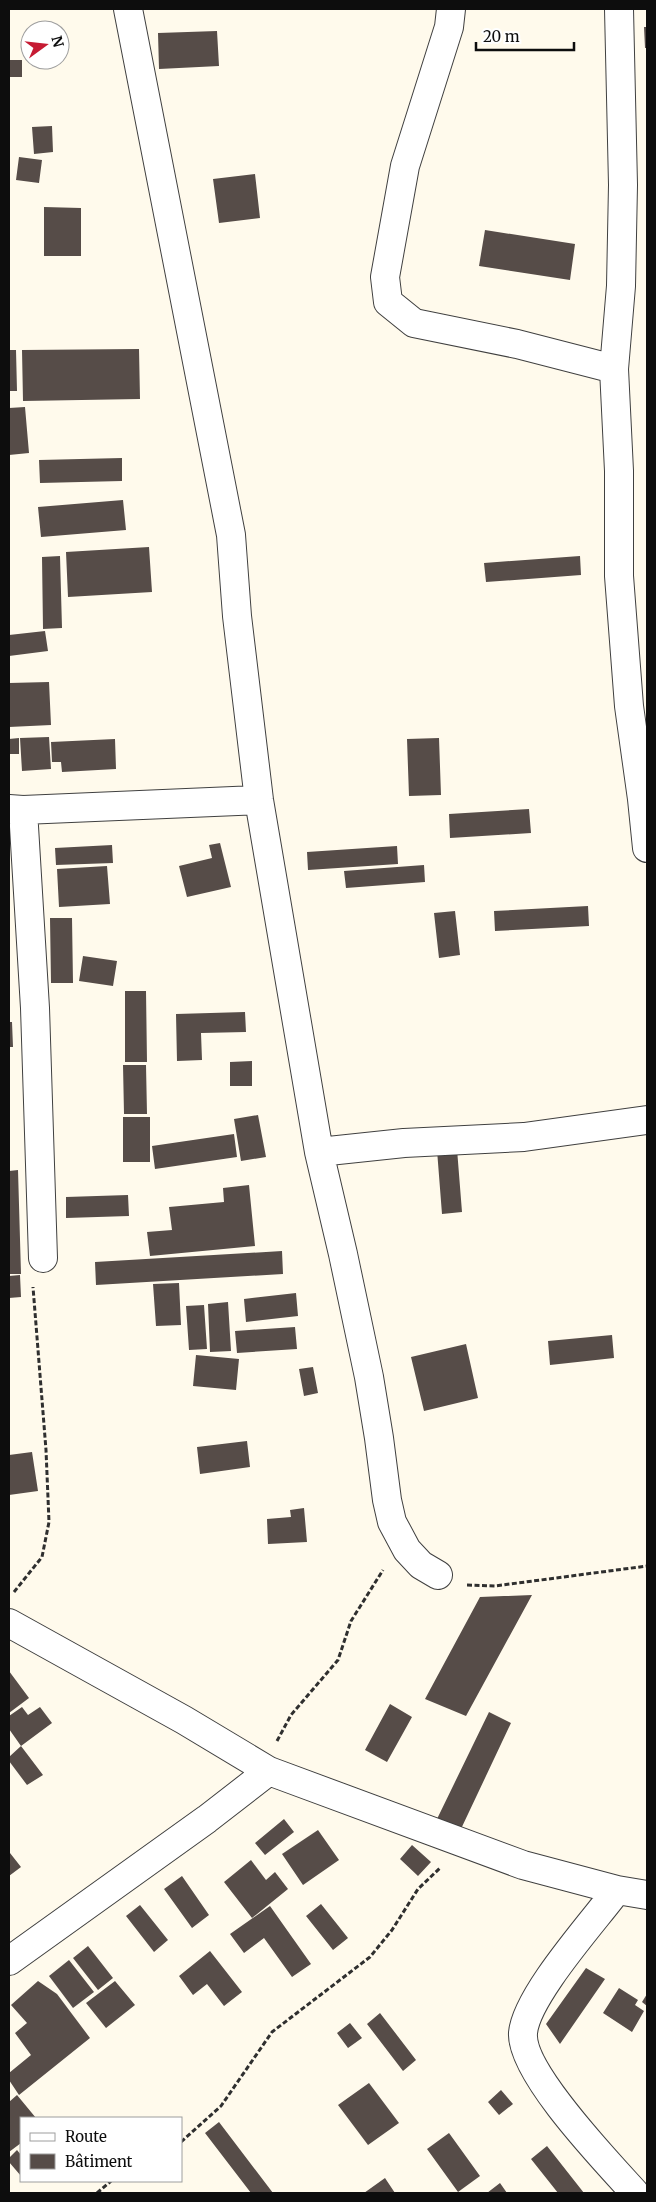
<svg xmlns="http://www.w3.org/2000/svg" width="656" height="2202" viewBox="0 0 656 2202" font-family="Merriweather,serif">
	<rect width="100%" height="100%" fill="#fffaec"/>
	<path fill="#564c48" d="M644,27H647V48H645Z
		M217,31L219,66L159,69L158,33Z
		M9,60H22V77H9Z
		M52,126L53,152L34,154L32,127Z
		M19,157L42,160L39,183L16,180Z
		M255,174L260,218L219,223L213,179Z
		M44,207L81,208V256H44Z
		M485,230L575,244L570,280L479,266Z
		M139,349L140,399L23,401L22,350Z
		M9,350H16L17,391H9Z
		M25,407L29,453L9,455V408Z
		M122,458V481L40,483L39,460Z
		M123,500L126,530L41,537L38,507Z
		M149,547L152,592L68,597L66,552Z
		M60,556L62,628L43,629L42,557Z
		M580,556L581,575L486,582L484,563Z
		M45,631L48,651L9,656V635Z
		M49,682L51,725L9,727V683Z
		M49,737L51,769L22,771L20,738Z
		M19,738V754H9V739Z
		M439,738L441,795L409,796L407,739Z
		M115,739L116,769L62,772L61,762H52L51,742Z
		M529,809L531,833L450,838L449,814Z
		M220,843L231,887L187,897L179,866L212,858L209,845Z
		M112,845L113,863L56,865L55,848Z
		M397,846L398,864L308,870L307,852Z
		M424,865L425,882L346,888L344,871Z
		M107,866L110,904L59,907L57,869Z
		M588,906L589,926L495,931L494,911Z
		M455,911L460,955L439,958L434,913Z
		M50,918H72L73,983H51Z
		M83,956L117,961L113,986L79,981Z
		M125,991H146L147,1062H125Z
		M245,1012L246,1032L201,1033L202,1060L177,1061L176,1014Z
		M9,1022H12L13,1047H9Z
		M252,1061V1086H230V1062Z
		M123,1065H146L147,1114H124Z
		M258,1115L266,1157L241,1161L234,1119Z
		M123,1117H150V1162H123Z
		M234,1134L237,1157L155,1169L152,1146Z
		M457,1149L462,1212L442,1214L437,1150Z
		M18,1170L21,1274H9V1171Z
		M249,1185L255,1246L150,1256L147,1232L172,1230L169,1207L224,1202L223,1188Z
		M128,1195L129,1216L66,1218V1197Z
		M282,1251L283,1274L96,1285L95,1262Z
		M20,1275L21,1297L9,1298V1276Z
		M179,1283L181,1325L156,1326L153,1284Z
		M296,1293L298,1316L246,1322L244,1299Z
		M228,1302L231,1351L210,1352L208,1304Z
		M204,1305L207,1349L189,1350L186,1306Z
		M295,1327L297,1349L237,1353L235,1331Z
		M612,1335L614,1358L550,1365L548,1341Z
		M466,1344L478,1398L424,1411L411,1357Z
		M196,1355L239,1359L236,1390L193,1386Z
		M313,1367L318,1393L304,1396L299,1369Z
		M247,1441L250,1467L200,1474L197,1447Z
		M32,1452L38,1491L9,1495V1455Z
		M304,1508L307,1542L268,1544L267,1519L291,1517L290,1510Z
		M532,1595L466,1716L425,1699L480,1597Z
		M9,1671L29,1698L9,1713Z
		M390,1704L412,1717L387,1762L365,1750Z
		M22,1707L28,1715L40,1707L52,1723L21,1746L9,1729V1716Z
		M489,1712L511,1723L460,1831L437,1819Z
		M21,1746L43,1775L27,1785L9,1761V1757Z
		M284,1819L294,1832L265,1855L255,1843Z
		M318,1830L339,1860L303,1885L282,1854Z
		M412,1845L431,1862L418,1876L400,1859Z
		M10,1853L21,1867L9,1876V1854Z
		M251,1860L266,1880L275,1872L288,1889L252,1918L224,1882Z
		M182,1876L209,1915L192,1928L164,1889Z
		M321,1904L348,1938L333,1950L306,1916Z
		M140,1905L168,1940L154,1952L126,1916Z
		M270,1906L311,1964L292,1977L264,1938L244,1953L230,1934Z
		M88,1946L113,1978L98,1990L73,1958Z
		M210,1951L242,1992L224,2006L207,1984L193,1995L179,1976Z
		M69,1960L94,1992L73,2008L49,1976Z
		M586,1968L605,1979L560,2044L546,2024Z
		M38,1981L57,1994L90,2038L19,2095L9,2080V2073L31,2055L15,2033L27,2023L11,2005Z
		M115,1981L135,2005L106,2028L86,2003Z
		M619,1988L638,2000L635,2005L644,2011L632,2032L603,2013Z
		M647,1994V2006L642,2002Z
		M380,2013L416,2060L403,2071L367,2024Z
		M350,2023L362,2038L348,2048L337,2033Z
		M369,2083L399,2123L368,2145L338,2105Z
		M501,2090L513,2104L499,2115L488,2102Z
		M17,2095L36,2118H21V2143L9,2152V2102Z
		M219,2122L273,2193H251L205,2133Z
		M449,2133L480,2176L458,2192L427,2149Z
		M547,2146L584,2193H558L531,2159Z
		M17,2150L21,2155V2176L9,2162V2158Z
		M385,2178L395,2193H364Z
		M500,2183L507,2193H487Z"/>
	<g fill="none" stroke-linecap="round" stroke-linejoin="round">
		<g stroke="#404040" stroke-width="30">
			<path id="street" d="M128,9L231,535L237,616L259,800L319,1152L343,1254L369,1377L379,1438L387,1500L392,1522L407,1550L421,1565L438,1575
				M451,9L449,27L405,166L385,277L388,302L414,323L517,344L614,369
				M619,9L623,185L621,286L614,369L619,471V576L629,706L642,799L647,848
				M9,809L23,810L259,800
				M23,810L35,1008L43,1258
				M319,1152L404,1143L524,1137L647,1120
				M9,1623L184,1720L269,1771L523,1865L617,1890L647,1895
				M617,1890C594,1921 526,1996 523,2033C520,2072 608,2163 635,2193
				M9,1961L207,1819L269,1771"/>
		</g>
		<path stroke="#2f2f2f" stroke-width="3" stroke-dasharray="5 2.5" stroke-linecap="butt" d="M467,1585L495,1586L647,1566
			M14,1592L42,1557L49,1522L46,1450L33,1287
			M277,1741L291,1715L338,1660L351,1621L383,1570
			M181,2142L221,2106L272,2032L370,1957L392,1930L418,1889L440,1868
			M97,2193L111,2181"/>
		<use href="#street" stroke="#fff" stroke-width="28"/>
	</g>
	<rect width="656" height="2202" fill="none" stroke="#0d0d0d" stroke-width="20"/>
	<rect x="20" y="2117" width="162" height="65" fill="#ffffff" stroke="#9e9e9e"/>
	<rect x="30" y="2133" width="25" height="8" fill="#ffffff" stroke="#9e9e9e"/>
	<text x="65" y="2142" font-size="15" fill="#0d0d0d">Route</text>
	<rect x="30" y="2154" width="25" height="15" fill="#564c48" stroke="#9e9e9e"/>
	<text x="65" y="2167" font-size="15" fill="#0d0d0d">Bâtiment</text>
	<g transform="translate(45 45) rotate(75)"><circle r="24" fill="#ffffff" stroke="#9e9e9e"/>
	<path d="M0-4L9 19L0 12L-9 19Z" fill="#c61b33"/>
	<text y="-8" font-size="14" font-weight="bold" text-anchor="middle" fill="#0d0d0d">N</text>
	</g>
	<path d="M476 42v8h98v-8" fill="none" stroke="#0d0d0d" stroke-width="2.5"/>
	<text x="483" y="42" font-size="15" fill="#0d0d0d" stroke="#ffffff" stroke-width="4" paint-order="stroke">20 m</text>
</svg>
